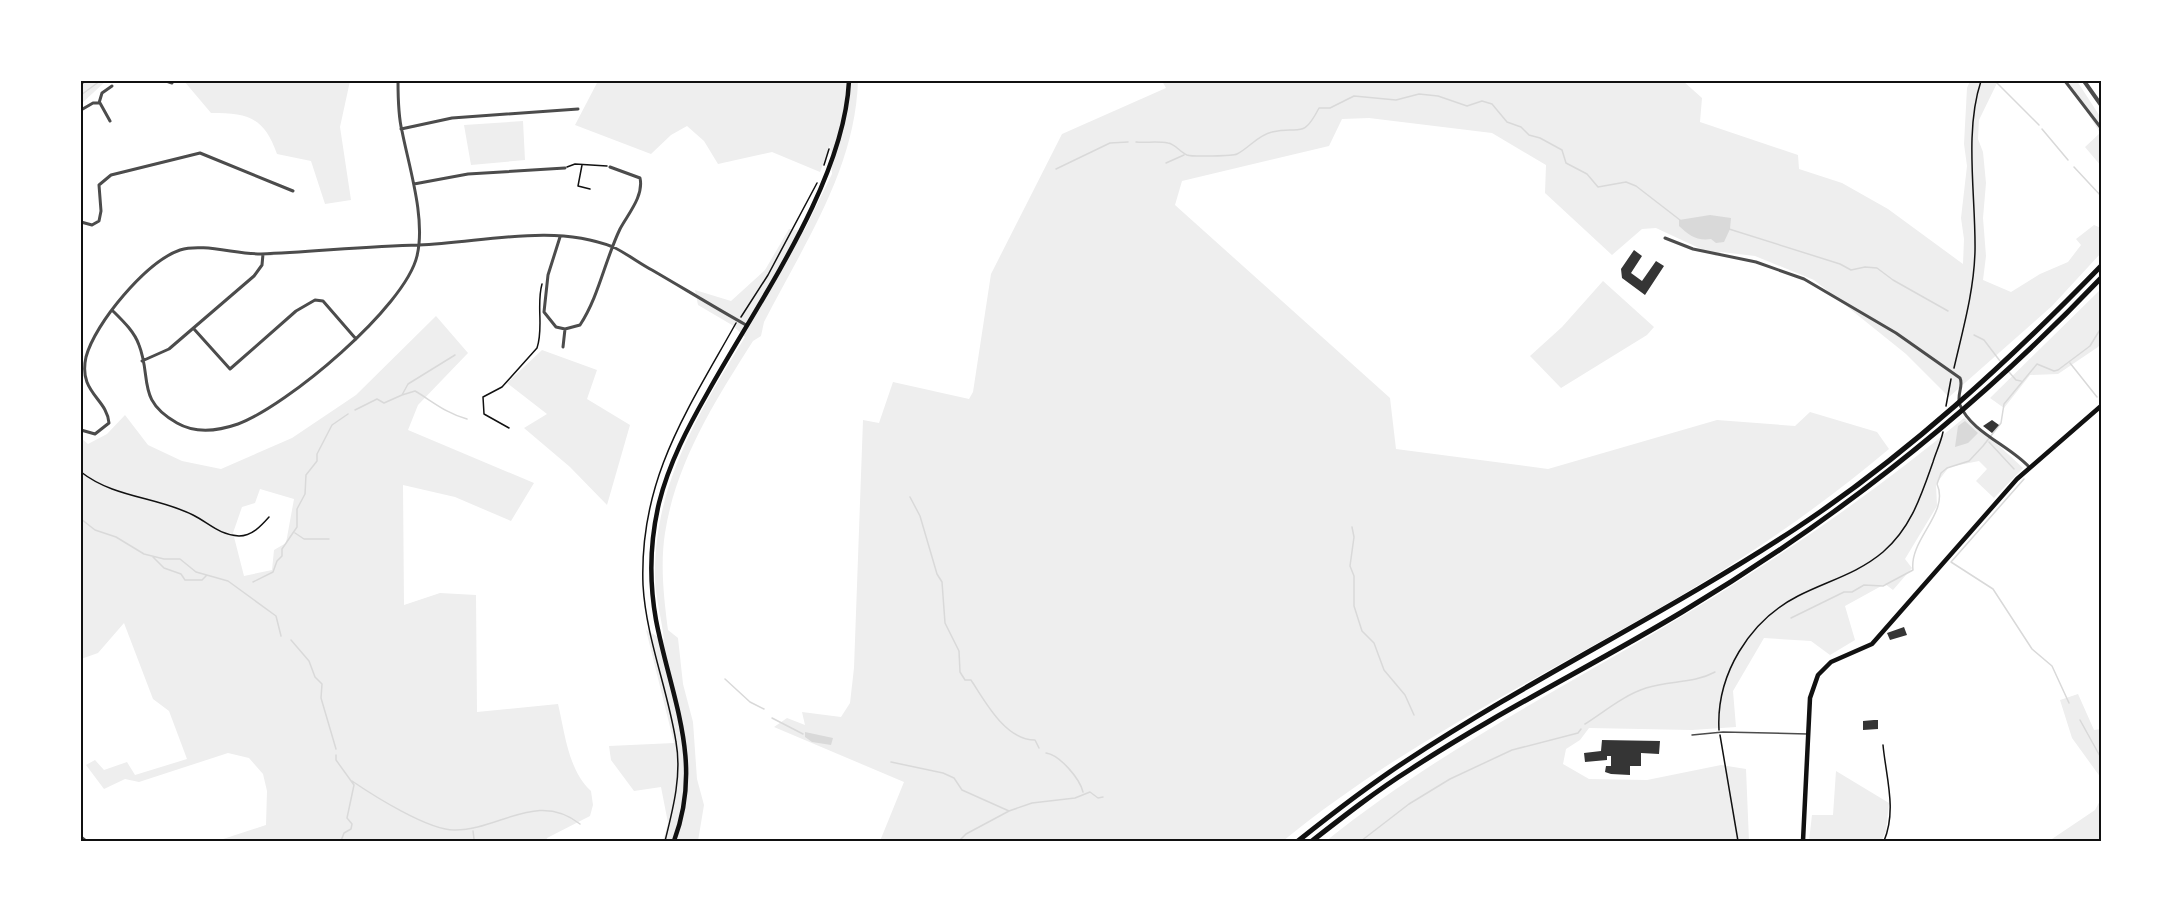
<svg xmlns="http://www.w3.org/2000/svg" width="2182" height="922" viewBox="0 0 2182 922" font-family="Montserrat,sans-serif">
	<rect width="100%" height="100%" fill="#fff"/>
	<path fill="#eee" fill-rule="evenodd" d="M81,81H106L81,104Z
		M184,81H350L340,127L351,200L325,204L311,161L277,154C264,117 248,113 211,113Z
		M598,81H858C855,170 804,244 764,322L761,336L753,341C715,401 676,462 665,533C660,565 664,599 668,630L678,638L683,684L693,722L697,779L704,805L698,841H663L668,823L661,787L634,791L611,760L609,746L674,743L646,630L664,640C662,619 655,597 655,576C654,485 699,412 745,337L732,325L698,305L695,290L731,301L765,270L789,229L804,231L832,174L830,145L820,172L772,152L718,164L704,141L687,126L671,135L651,154L575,125Z
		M1162,81H1683L1702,98L1700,122L1798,155L1799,169L1842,183L1888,209L1963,264L1964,239L1961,218L1967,166L1964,144L1967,88L1970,81H1998L1979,120L1978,139L1983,152L1986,183L1983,218L1986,256L1983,280L2011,292L2040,274L2068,262L2081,245L2076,239L2094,225L2101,228V253L2052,306L1949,397L1906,354L1814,280L1755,256L1721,252L1716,256L1656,228L1642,229L1612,255L1545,193L1546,165L1492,133L1369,118L1342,119L1329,146L1182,181L1175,205L1390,398L1396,449L1548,469L1717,420L1795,426L1810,412L1877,432L1889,449C1831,498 1770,541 1705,581C1564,667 1411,736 1283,841H880L904,782L774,727L787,718L805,725L802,712L841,717L850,703L854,668L863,420L879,423L893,382L969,399L973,392L991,274L1062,134L1166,88Z
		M2068,81H2077L2101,118V166L2085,147L2100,133Z
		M523,121L525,160L471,165L464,125Z
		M1603,281L1654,327L1647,335L1561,388L1530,356L1562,327Z
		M2101,289V343L2098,347L2058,374L2030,375L2004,408L1990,398Z
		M436,316L468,353L418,405L408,430L534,483L511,521L455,497L403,485L404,605L440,593L476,595L477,712L558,704C565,733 568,770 591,791L593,805L590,816L547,838L546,841H217L266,825L267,791L263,774L249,758L228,753L139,782L125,779L104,789L86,765L95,760L104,770L127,762L135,775L187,759L169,711L153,699L124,623L98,653L81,659V438L88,444L107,434L125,415L148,445L182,461L221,469L292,438L356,395ZM260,489L294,499L286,543L274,550L272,570L244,576L233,533L242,507L255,503Z
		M542,350L597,370L587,399L630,425L607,505L570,467L524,428L547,414L507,383Z
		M1964,418L1993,440L2023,468L1994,498L1976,481L1987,469L1979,461L1949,467L1936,484L1937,506L1905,559L1912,568L1893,590L1885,584L1845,606L1855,640L1830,655L1811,641L1764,638L1733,691L1736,727L1692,730L1589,728L1580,740L1566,749L1563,764L1589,779L1647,780L1721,765L1746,769L1749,841H1326C1427,760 1539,700 1651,635C1760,571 1867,499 1964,418Z
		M2078,694L2094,730L2101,729V778L2072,738L2060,700Z
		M1836,771L1889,803L1886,831L1881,841H1809L1812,815H1833Z
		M2101,799V841H2049L2095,810Z"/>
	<path fill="#d9d9d9" d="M1710,215L1731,218L1730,229L1724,242L1716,243L1711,239C1696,241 1689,235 1679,226V220Z
		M1965,421L1978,433L1968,443L1955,447L1958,426Z
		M805,732L833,738L831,745L812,742L805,737Z"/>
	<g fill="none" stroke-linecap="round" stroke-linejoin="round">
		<path stroke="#d9d9d9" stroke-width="1.5" d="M1995,81L2039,125
			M81,95L100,81
			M2042,129L2068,160
			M1136,142C1146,143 1157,141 1168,143C1175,144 1180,152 1187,155C1192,157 1233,156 1237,154C1249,148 1258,135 1272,132C1300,125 1302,141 1319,108H1330L1354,96L1396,100L1419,94L1438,96L1467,106L1482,101L1492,104L1507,122L1521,127L1529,135L1540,138L1562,150L1566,163L1587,174L1598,187L1626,182L1636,186L1680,220
			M1166,163L1184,155
			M2074,167L2101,196
			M1056,169L1110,143L1128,142
			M1729,229L1840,264L1851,270L1865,267L1877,268L1893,280L1948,311
			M1974,335L1984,340L2000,361
			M2070,363L2097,397
			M2009,372L2016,380L2021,381
			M402,395L415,391C432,401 447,414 467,419
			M355,410L377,399L384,403L402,395L408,384L455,355
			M1989,442L2014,469
			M2024,479L1951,562L1993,589L2032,649L2052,666L2069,703
			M910,497L920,516L937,574L942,582L945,623L959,651L960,672L965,680H971C985,701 1005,740 1035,740L1039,748
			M81,519L95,530L116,537L144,554L164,559H180L196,572L228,581L276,616L281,636
			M1352,527L1354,537L1350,566L1354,576V606L1362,631L1374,643L1384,670L1405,695L1414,715
			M295,533L304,539H329
			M153,557L164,568L181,574L185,580H202L206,576
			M253,582L273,572L277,561L282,556V549L297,527V509L305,494L306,475L317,461V454L332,425L348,414
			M1791,618L1844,592H1852L1864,585L1883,586L1913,570C1909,539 1950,513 1937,484L1941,473L1947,468L1969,461L1983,446L2001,423L2004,404L2037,364L2054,371L2058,370L2090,346L2101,328
			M291,640L309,661L315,677L322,684L321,698L336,749
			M725,679L750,702L764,709
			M772,718L803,734
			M2080,720L2101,758
			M1585,724C1604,712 1624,695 1646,688C1670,680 1693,684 1715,672
			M1046,753C1060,755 1080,779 1083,792
			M336,755V760L354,785L347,818L352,824L351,829L344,833L341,841
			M891,762L943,773L954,778L962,790L1009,811L1032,803L1075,798L1090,792L1098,798L1103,797
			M352,781C374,796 428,830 454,830C498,831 537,790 580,824
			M473,831L474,839
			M959,841L966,834L1009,811
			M1361,841L1409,804L1450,779L1512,750L1578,733L1581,729"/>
	</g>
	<path fill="#353535" d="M1634,250L1642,256L1631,273L1642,281L1656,261L1664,266L1645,295L1622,278L1621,269Z
		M1992,420L1999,425L1992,433L1983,426Z
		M1904,627L1907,635L1890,640L1887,633Z
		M1874,720H1878V729L1863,730V721Z
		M1602,740L1660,741L1659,754L1641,753V766H1630V775L1611,774L1605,772L1606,766H1611V756H1607V760L1585,762L1584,753L1601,751Z"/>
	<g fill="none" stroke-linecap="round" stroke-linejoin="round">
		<path stroke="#111" stroke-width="1.5" d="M582,165L578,186L590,189
			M824,165L829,149
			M567,167L575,164L607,166
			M741,317L768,275L817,183
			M1954,368C1963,329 1974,291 1975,251C1976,197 1964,132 1981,81
			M1946,406L1951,379
			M509,428L484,414L483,397L502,387L537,348C544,328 536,305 542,284
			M81,472C114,498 158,497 193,515C209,523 219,535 239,536C252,536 261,526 269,517
			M1719,730C1716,675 1749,621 1798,596C1827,581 1857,574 1883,552C1911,528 1921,496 1933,462C1936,452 1941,442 1943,432
			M1720,735L1738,841
			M1883,745C1886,777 1897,810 1884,841
			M665,841C673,809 682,775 676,742C668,690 646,638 643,585C639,479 687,411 736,323"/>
		<path stroke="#4c4c4c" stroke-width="1.5" d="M1692,735L1723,732L1808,734"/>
		<path stroke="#4c4c4c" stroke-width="3" d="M166,81L172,83
			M2065,81L2101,128
			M99,103L102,93L112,86
			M81,110L93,103H100L110,121
			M401,129L452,118L578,109
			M414,184L468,174L565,168
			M81,222L92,225L99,221L101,211L99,185L111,175L200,153L293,191
			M560,237L548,275L544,312L556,327L565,329L580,325C599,296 605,260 620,229C628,214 644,196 640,178L610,167
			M1665,238L1693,249L1756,262L1804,279L1896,333L1960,378C1964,386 1956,395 1960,405C1971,432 2010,446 2029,467
			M112,310C122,320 134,331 139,345C152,378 136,400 177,423C196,434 218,431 238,424C287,406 405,307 417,256C426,219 409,167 402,131C398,115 398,98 398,81
			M194,329L230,369L296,311L315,300L323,301L356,339
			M563,347L565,329
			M142,361L169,349L254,276L262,265L263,254
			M81,430L95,434L109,423C107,398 78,393 86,357C95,323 146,262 180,250C202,243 236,254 261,254C313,252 366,246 419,245C481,243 552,223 613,247C626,253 639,263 652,270C683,288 714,307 746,325
			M81,837L86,841"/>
		<path stroke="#4c4c4c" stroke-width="4" d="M2084,81L2101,105"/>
		<path stroke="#111" stroke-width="4.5" d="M81,82L83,81
			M674,841C704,761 671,698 656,620C649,581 650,541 659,503C669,463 688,427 708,392C758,302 844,183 849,81
			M1803,841L1810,698L1818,675L1831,662L1872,644L2017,479L2101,406"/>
		<path stroke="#111" stroke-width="5" d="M1298,841C1333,813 1368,786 1406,761C1532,678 1669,612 1795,529C1907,455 2008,362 2101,266
			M1312,841C1344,816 1376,791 1411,769C1498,712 1592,666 1682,612C1836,520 1977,408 2101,278"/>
	</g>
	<rect width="2182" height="922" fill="none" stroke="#ffffff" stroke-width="165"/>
	<rect x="82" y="82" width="2018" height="758" fill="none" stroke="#111" stroke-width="2"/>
</svg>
